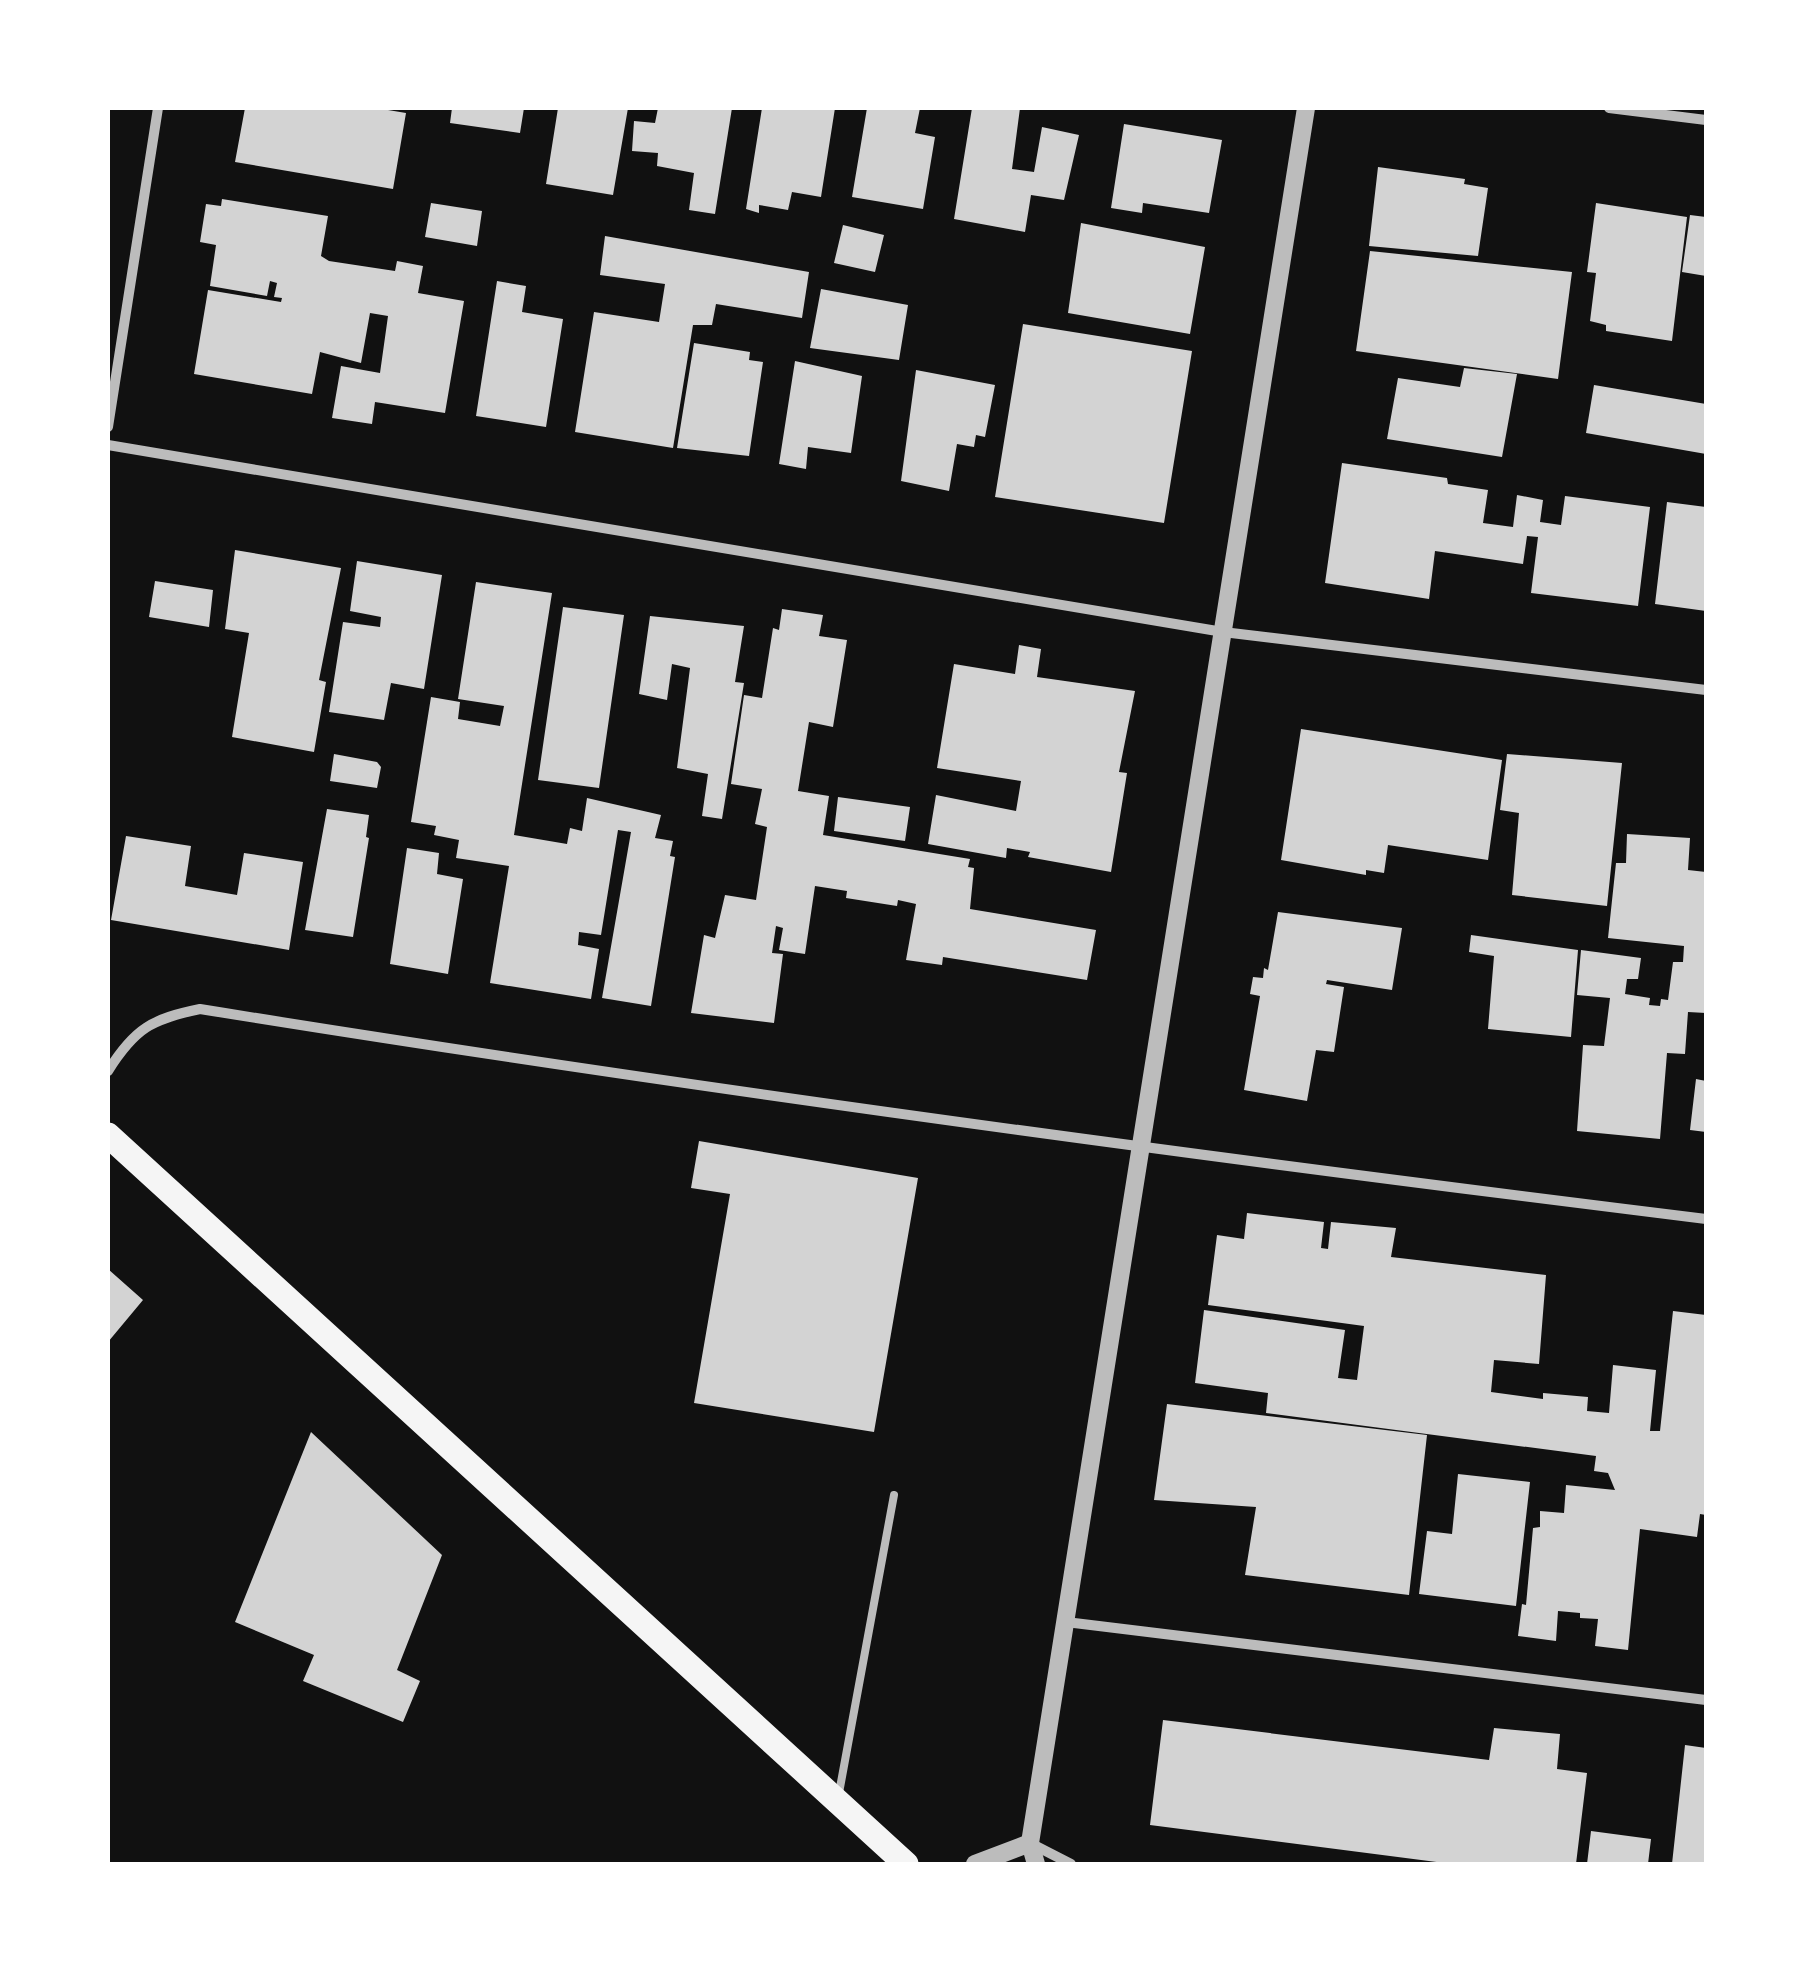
<svg xmlns="http://www.w3.org/2000/svg" width="1814" height="1972" viewBox="0 0 1814 1972" font-family="'Fira Sans',sans-serif">
	<rect width="100%" height="100%" fill="#111"/>
	<path fill="#d3d3d3" d="M245,108H376L406,113L393,189L235,162Z
		M452,108H524L520,133L450,123Z
		M558,108H628L613,195L546,184Z
		M658,108H732L715,214L689,210L694,173L657,166L658,153L632,151L634,121L655,123Z
		M762,108H835L821,197L792,192L788,210L759,205V213L746,209Z
		M867,108H920L915,133L935,137L923,209L852,197Z
		M972,108H1020L1012,169L1034,172L1042,127L1079,135L1064,200L1031,195L1025,232L954,219Z
		M1124,124L1222,140L1209,213L1143,203L1142,213L1111,208Z
		M1378,167L1465,179L1464,184L1488,188L1478,256L1369,246Z
		M222,199L328,216L321,256L329,261L395,271L397,261L423,266L418,293L464,301L445,413L375,402L372,424L332,418L341,366L380,373L388,316L370,313L361,363L320,352L312,394L194,374L208,290L281,302L282,298L274,297L277,283L270,281L267,296L210,286L216,245L200,242L206,204L221,206Z
		M431,203L482,211L477,246L425,237Z
		M1596,203L1687,217L1672,341L1606,331V325L1590,321L1596,273L1587,272Z
		M1690,215L1706,217V276L1682,272Z
		M1081,223L1205,247L1190,334L1068,313Z
		M843,225L884,235L875,272L834,263Z
		M605,236L809,272L802,318L716,304L712,325H693L673,448L575,432L594,312L659,322L665,284L600,275Z
		M1370,251L1572,272L1558,379L1356,351Z
		M497,281L526,286L522,312L563,319L546,427L476,416Z
		M821,289L908,305L899,360L810,348Z
		M1023,324L1192,351L1164,523L995,497Z
		M694,343L750,352L749,360L763,362L749,456L677,448Z
		M795,361L862,376L851,453L808,447L806,469L779,464Z
		M1464,368L1517,374L1502,457L1387,439L1398,378L1460,387Z
		M916,370L995,385L985,437L976,435L974,447L957,444L949,491L901,481Z
		M1594,385L1706,404V454L1586,433Z
		M1342,463L1447,478L1448,484L1488,490L1483,523L1513,527L1517,495L1543,500L1540,522L1561,525L1565,496L1650,507L1638,606L1531,593L1538,537L1527,536L1523,564L1435,551L1429,599L1325,583Z
		M1667,502L1706,507V611L1655,604Z
		M235,550L341,568L319,680L326,682L314,752L232,737L249,633L225,629Z
		M357,561L442,575L424,689L391,683L384,720L329,712L343,622L380,627L381,617L350,611Z
		M155,581L213,590L209,627L149,617Z
		M476,582L552,593L514,835L567,844L570,828L582,831L587,798L661,815L655,838L673,841L670,856L675,857L651,1006L602,998L631,832L618,830L601,935L579,932L578,945L599,949L591,999L490,983L509,866L456,858L459,840L434,835L436,826L411,822L431,697L460,702L458,719L500,726L504,706L458,699Z
		M563,607L624,615L599,788L538,780Z
		M782,609L823,615L819,636L847,640L833,727L809,722L798,791L829,796L823,835L970,859L968,867L974,868L970,909L1096,930L1087,980L943,957L942,965L906,960L916,904L898,900L897,906L846,898L847,891L815,886L805,954L779,950L783,928L776,926L772,953L783,954L774,1023L691,1013L704,935L715,938L725,895L756,900L767,827L755,824L762,789L731,784L744,695L762,698L773,628L779,630Z
		M650,616L744,626L735,682L744,683L722,819L702,816L708,774L677,768L690,668L672,664L667,700L639,694Z
		M1019,645L1041,649L1037,677L1135,691L1119,772L1127,773L1111,872L1028,857L1030,852L1007,848L1006,858L928,844L936,795L1016,811L1021,781L937,768L954,664L1015,674Z
		M1301,729L1502,760L1488,860L1388,845L1384,873L1366,870V875L1281,860Z
		M334,754L377,762L381,767L377,788L330,781Z
		M1507,754L1622,763L1607,906L1512,895L1519,813L1500,810Z
		M838,797L910,807L905,841L834,831Z
		M327,809L369,815L366,837L369,838L353,937L305,930Z
		M1627,834L1690,838L1688,870L1706,872V1013L1688,1012L1685,1054L1667,1053L1660,1139L1577,1131L1583,1045L1604,1046L1610,998L1577,995L1581,950L1641,958L1638,979H1627L1625,994L1650,998L1649,1005L1660,1006L1661,999L1668,1000L1673,962H1683L1684,946L1608,938L1616,863H1626Z
		M126,836L191,846L185,886L237,895L244,853L303,862L289,950L111,920Z
		M407,848L439,853L437,874L463,879L448,974L390,964Z
		M1278,912L1402,928L1392,990L1327,980L1326,984L1344,987L1334,1052L1316,1050L1307,1101L1244,1090L1260,996L1250,994L1253,977L1263,978L1264,968L1268,970Z
		M1471,935L1578,950L1571,1037L1488,1029L1494,956L1469,952Z
		M1696,1079L1706,1081V1132L1690,1130Z
		M699,1141L918,1178L874,1432L694,1403L730,1194L691,1188Z
		M1247,1213L1324,1222L1321,1248L1328,1249L1331,1222L1396,1228L1391,1257L1546,1275L1539,1364L1494,1360L1491,1392L1543,1399V1393L1588,1397L1587,1411L1609,1413L1613,1365L1656,1370L1650,1431H1660L1673,1311L1706,1315V1515L1700,1514L1697,1537L1640,1529L1628,1650L1595,1646L1598,1619L1580,1618V1613L1558,1611L1556,1641L1518,1636L1522,1604L1526,1605L1533,1528L1540,1527V1511L1564,1513L1566,1485L1615,1490L1608,1473L1594,1471L1596,1456L1266,1413L1268,1393L1195,1383L1204,1310L1345,1330L1338,1378L1357,1380L1364,1326L1208,1305L1217,1235L1244,1239Z
		M108,1269L143,1300L108,1342Z
		M1167,1404L1427,1435L1409,1595L1245,1575L1256,1507L1154,1500Z
		M311,1432L442,1555L397,1670L420,1681L403,1722L303,1681L314,1655L235,1622Z
		M1458,1474L1530,1482L1516,1606L1419,1594L1427,1531L1452,1534Z
		M1163,1720L1489,1760L1494,1728L1560,1734L1557,1769L1587,1773L1576,1864H1452L1150,1825Z
		M1685,1745L1706,1748V1864H1672Z
		M1591,1831L1651,1839L1648,1864H1587Z"/>
	<g fill="none" stroke-linecap="round" stroke-linejoin="round">
		<path stroke="#bcbcbc" stroke-width="8" d="M839,1793L894,1495"/>
		<path stroke="#bcbcbc" stroke-width="10" d="M1609,108L1706,120
			M108,427L158,108
			M108,445L1223,632L1706,690
			M108,1071C135,1028 152,1019 200,1009C701,1090 1203,1157 1706,1219
			M1066,1622L1706,1700
			M1032,1844L1071,1864"/>
		<path stroke="#bcbcbc" stroke-width="18" d="M975,1864L1030,1843
			M1036,1864L1030,1843L1306,108"/>
		<path stroke="#f5f5f5" stroke-width="25" d="M108,1135L906,1864"/>
	</g>
	<rect width="1814" height="1972" fill="none" stroke="#ffffff" stroke-width="220"/>
</svg>
